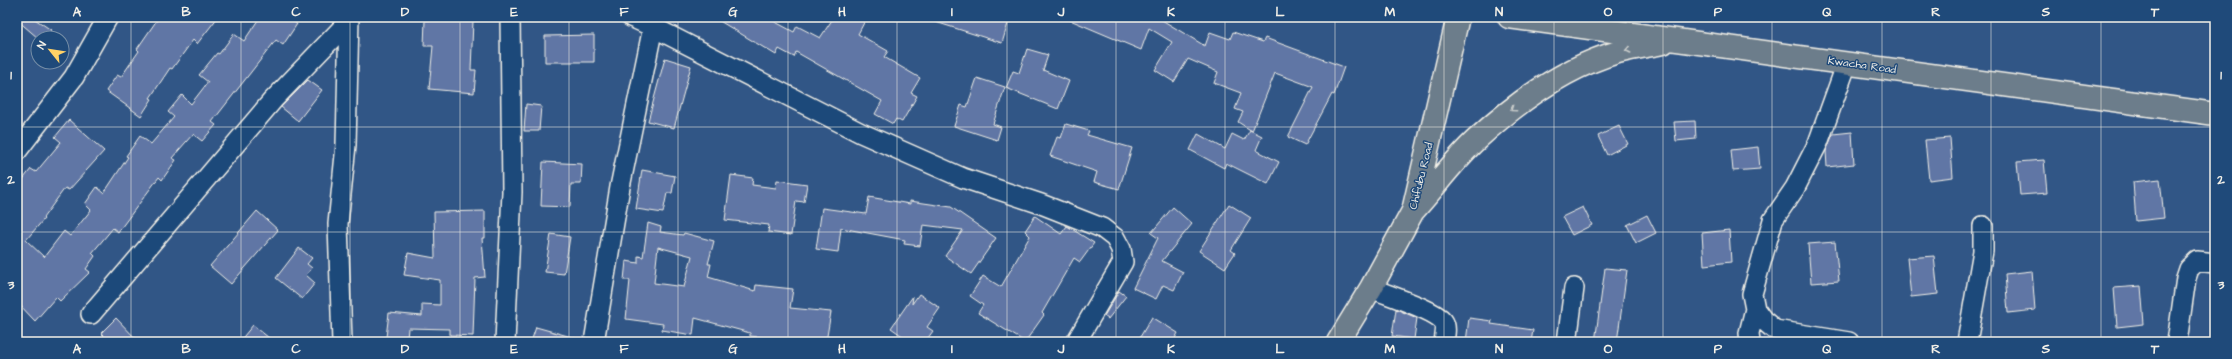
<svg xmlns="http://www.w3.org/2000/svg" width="2232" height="359" viewBox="0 0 2232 359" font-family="'Architects Daughter',sans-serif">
	<rect width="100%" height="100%" fill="#315686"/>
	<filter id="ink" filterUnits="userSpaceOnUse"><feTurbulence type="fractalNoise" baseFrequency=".025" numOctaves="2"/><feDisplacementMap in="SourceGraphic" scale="8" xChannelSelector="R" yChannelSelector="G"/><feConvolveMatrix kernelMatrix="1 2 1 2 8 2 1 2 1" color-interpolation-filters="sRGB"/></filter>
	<g filter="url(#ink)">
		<path fill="#6076a5" stroke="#f4f1e8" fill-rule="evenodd" d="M17,17H32L51,30L45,38H38L17,20Z
			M159,17H218L197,44L193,40L172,69L170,68L150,98L152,99L141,116L106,91L117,75L121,77L139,51L137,49Z
			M260,17H286L297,24L283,45L276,40L212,122L216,125L202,141L193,134L172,158L176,160L162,180L159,177L118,232L113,228L92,253L95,256L86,269L90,272L60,301L56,297L35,321L17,302V187L31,169L36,172L61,142L55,137L69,120L104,151L69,190L65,188L43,218L44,219L26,240L44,257L64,231L70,236L91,210L85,204L97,187L104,193L128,157L126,156L140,136L151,144L174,117L168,112L182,95L191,104L208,82L199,75L217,53L219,54L234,34L244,41Z
			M713,17H766L794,32L797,26L820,38L834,17H867L858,34L888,51L884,57L920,78L911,93L917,96L902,122L896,119L893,124L875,114L882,101L796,52L794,57L779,49L776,55Z
			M927,17H1010L1002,43L926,19Z
			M1063,17H1157L1205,46L1210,32L1230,39L1233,32L1263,42L1265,38L1344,67L1334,95L1332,94L1305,145L1288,137L1313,87L1275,73L1252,131L1238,122L1243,112L1235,109L1241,93L1214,83L1218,72L1188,59L1174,82L1155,70L1172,42L1149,28L1141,50Z
			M425,20L473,21L471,70H476L474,93L429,89L433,46H424Z
			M594,35V62H545V36Z
			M1027,49L1048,55L1043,70L1069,81L1058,109L1006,88L1013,71L1019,73Z
			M665,58L691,66L674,128L648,121Z
			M977,78L1005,87L993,124L1001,127L997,140L954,126L961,105L967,107Z
			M308,80L322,90L298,121L281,107Z
			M526,104L541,106L539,131H524Z
			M1695,121L1696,139L1676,141L1674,122Z
			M1066,124L1089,131L1087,135L1132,148L1119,189L1094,182L1097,172L1050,156L1057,137L1061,138Z
			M1619,126L1628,144L1607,155L1598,136Z
			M1250,130L1262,136L1256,150L1279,162L1268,184L1226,163L1224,168L1190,150L1198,134L1225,149L1232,134L1244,140Z
			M1852,132L1854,164L1827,167L1826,151L1833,134Z
			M1950,138L1953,177L1929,180L1925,140Z
			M1758,147L1760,169L1733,171L1731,150Z
			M2044,160L2047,193L2020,195L2017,162Z
			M543,162L582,164L581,184H571L570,207L541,206Z
			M642,170L675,176L672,193H667L663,213L636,209Z
			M731,175L753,178L752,185L776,188L777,180L807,184L804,202L796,201L791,235L768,232L769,225L725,220Z
			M2160,179L2164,218L2136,221L2133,182Z
			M869,197L910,204V201L951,207L996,238L971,274L945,256L963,230L923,225L920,246L904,244L905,240L841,228L838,252L816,249L822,208L866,214Z
			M1229,204L1251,218L1231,250L1235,253L1225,268L1199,251Z
			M1173,207L1192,224L1162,261L1183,272L1174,290L1163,285L1156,299L1133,288L1158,238L1151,233Z
			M1583,207L1592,225L1572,235L1562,217Z
			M257,211L278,230L231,284L210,266Z
			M485,211V238H482L485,277L475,278L473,336L450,335V329L408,328L407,339L386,337L389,313L422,316V304L440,305V280L404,275L408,253L435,258L434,212Z
			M1647,215L1656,233L1636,243L1627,225Z
			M1035,216L1061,234L1067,226L1094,243L1080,262L1074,258L1042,313L1044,315L1025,342L978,313L983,305L970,296L983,276L1001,287L1030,236L1025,231Z
			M648,223L661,227L660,232L683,235L684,233L714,241L708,264H711L708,277L755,291L756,285L793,289L790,308L831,312L826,342H802L750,336V333L695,318L693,335L662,330L663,324L626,319L630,280H624L626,261L638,263V256L643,257ZM658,247L692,256L684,287L654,283Z
			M1729,230L1731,262L1704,265L1702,233Z
			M551,234L570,237L564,274L545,272Z
			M1835,242L1839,281L1811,283L1808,244Z
			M299,248L312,258L307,264L312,268L306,275L315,283L302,299L276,278Z
			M1934,256L1938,294L1911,297L1907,258Z
			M1605,268L1627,270L1617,342H1595Z
			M2032,271L2035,310L2008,313L2005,274Z
			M2141,286L2144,324L2117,327L2114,288Z
			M1119,291L1126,296L1108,319L1104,316Z
			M919,294L940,308L927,327L933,331L925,342H911L891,328L913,296L912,304Z
			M1396,309L1417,318L1414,339L1392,336Z
			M1152,317L1178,333L1173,342H1137Z
			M116,318L139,342H110L101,333Z
			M1469,318L1492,321L1491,324L1533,330L1531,342H1466Z
			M253,325L274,342H239Z
			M536,327L575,338V342H531Z"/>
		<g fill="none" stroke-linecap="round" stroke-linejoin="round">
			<g stroke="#f4f1e8" stroke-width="22">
				<path id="minor" d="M653,27L861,133L963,178L1041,204L1102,228L1115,238L1121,249L1123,262L1076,342
					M1847,63L1818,143L1795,188L1773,220L1752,294L1755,309L1763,320L1775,330L1849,342
					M17,151L74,77L108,17
					M1371,288C1387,295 1433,309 1443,321C1447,326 1445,335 1444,342
					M91,314L273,100L348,22
					M342,342L338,224L346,145L349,17
					M505,342L512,192L510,17
					M594,342L620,187L653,27L631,17
					M1567,342L1574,288
					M1750,342L1749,333L1755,309
					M1967,342L1983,251V226
					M2177,342L2186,278L2189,269L2197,261L2215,263"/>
			</g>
			<g stroke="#f4f1e8" stroke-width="25">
				<path id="major" d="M1509,17L2215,114
					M1414,210C1435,187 1454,160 1477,139C1516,103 1566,67 1618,52C1633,48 1648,46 1663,43
					M1338,342L1371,288L1413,211L1458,17"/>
			</g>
			<use href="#minor" stroke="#1f4a7a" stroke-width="19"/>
			<use href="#major" stroke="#6c7d8b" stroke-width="22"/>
		</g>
		<defs><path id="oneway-chevron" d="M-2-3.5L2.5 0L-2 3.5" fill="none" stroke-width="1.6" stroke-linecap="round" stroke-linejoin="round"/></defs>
		<g stroke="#cbcecc">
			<use href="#oneway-chevron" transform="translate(1628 50) rotate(168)"/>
			<use href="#oneway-chevron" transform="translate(1513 109) rotate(145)"/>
		</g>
	</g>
	<path fill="none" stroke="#f4f1e8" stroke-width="1" stroke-opacity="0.55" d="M131,17V342M241,17V342M350,17V342M460,17V342M569,17V342M678,17V342M788,17V342M897,17V342M1007,17V342M1116,17V342M1225,17V342M1335,17V342M1444,17V342M1554,17V342M1663,17V342M1772,17V342M1882,17V342M1991,17V342M2101,17V342M17,127H2215M17,232H2215"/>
	<g text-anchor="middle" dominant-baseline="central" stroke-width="3" stroke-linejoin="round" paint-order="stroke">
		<g font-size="11" fill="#f4f1e8" stroke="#1f4a7a">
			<text transform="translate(1862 65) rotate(8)">Kwacha Road</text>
			<text transform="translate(1421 176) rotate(-76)">Chifubu Road</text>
		</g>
	</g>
	<rect width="2232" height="359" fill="none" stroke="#1f4a7a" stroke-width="44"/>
	<g transform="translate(50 50) rotate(300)"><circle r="19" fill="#1f4a7a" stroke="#748da6"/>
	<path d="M0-3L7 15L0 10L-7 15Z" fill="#ffd166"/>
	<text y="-6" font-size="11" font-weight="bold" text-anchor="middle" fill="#f4f1e8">N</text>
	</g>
	<rect x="22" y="22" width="2188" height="315" fill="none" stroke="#f4f1e8" stroke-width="1.5"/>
	<g font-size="13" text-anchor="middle" font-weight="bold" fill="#f4f1e8">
		<text x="77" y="16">A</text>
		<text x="186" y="16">B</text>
		<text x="296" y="16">C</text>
		<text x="405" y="16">D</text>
		<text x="514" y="16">E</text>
		<text x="624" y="16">F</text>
		<text x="733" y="16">G</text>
		<text x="842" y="16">H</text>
		<text x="952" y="16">I</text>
		<text x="1061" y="16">J</text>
		<text x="1171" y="16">K</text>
		<text x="1280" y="16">L</text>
		<text x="1390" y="16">M</text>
		<text x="1499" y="16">N</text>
		<text x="1608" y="16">O</text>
		<text x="1718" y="16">P</text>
		<text x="1827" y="16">Q</text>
		<text x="1936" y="16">R</text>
		<text x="2046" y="16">S</text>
		<text x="2155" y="16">T</text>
		<text x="11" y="79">1</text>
		<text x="2221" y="79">1</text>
		<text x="11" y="184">2</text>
		<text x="2221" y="184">2</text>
		<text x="11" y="289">3</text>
		<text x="2221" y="289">3</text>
		<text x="77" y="353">A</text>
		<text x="186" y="353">B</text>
		<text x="296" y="353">C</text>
		<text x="405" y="353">D</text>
		<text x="514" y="353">E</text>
		<text x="624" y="353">F</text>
		<text x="733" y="353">G</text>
		<text x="842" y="353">H</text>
		<text x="952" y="353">I</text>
		<text x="1061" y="353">J</text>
		<text x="1171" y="353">K</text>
		<text x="1280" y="353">L</text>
		<text x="1390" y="353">M</text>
		<text x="1499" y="353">N</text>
		<text x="1608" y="353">O</text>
		<text x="1718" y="353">P</text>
		<text x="1827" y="353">Q</text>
		<text x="1936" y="353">R</text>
		<text x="2046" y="353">S</text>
		<text x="2155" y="353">T</text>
	</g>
</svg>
